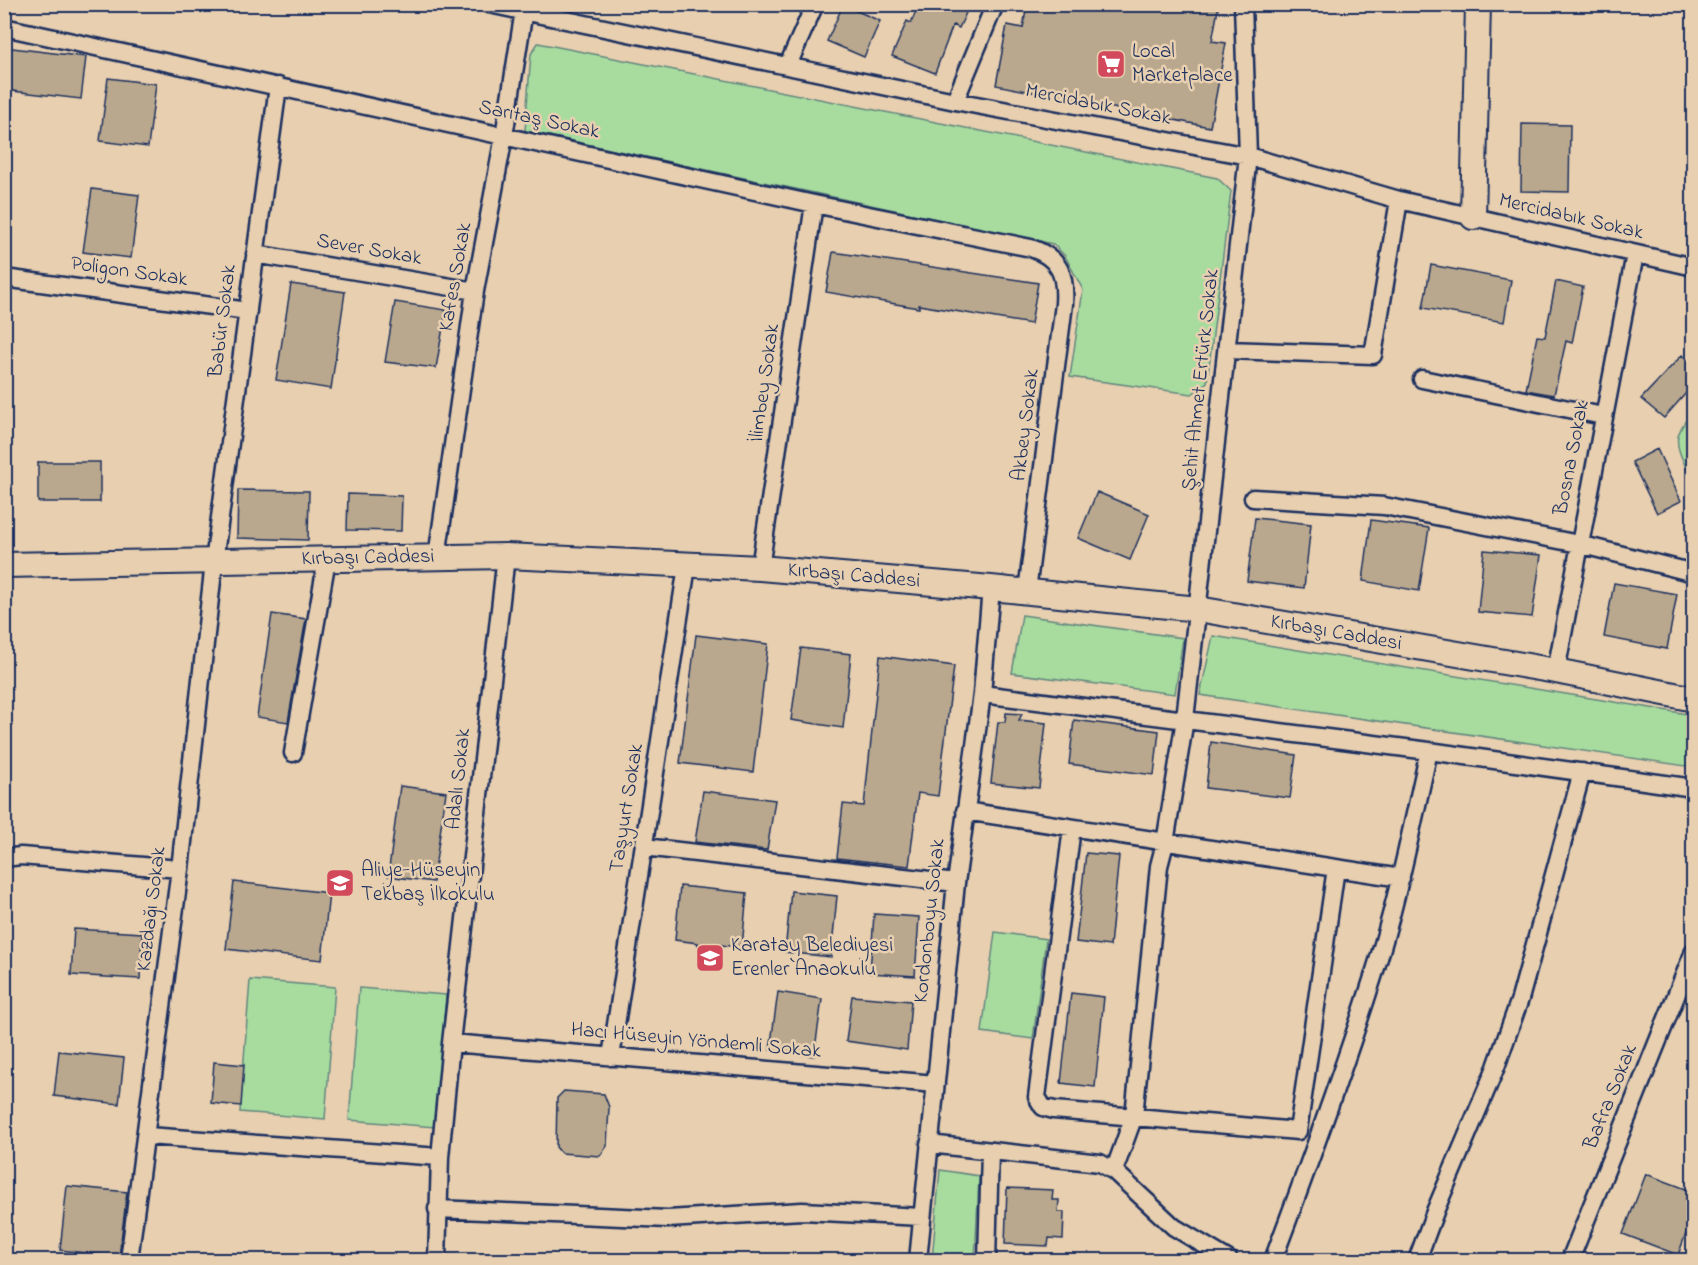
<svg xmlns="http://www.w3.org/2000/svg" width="1698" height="1265" viewBox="0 0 1698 1265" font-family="'Indie Flower',sans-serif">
	<rect width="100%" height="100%" fill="#e7cfaf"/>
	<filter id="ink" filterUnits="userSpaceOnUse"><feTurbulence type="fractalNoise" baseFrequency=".0167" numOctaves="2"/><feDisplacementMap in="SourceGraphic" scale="12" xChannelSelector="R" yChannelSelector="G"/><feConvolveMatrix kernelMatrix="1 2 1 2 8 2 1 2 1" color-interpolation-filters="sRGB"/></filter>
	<g filter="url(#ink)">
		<path fill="#a8dc9f" stroke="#62867e" stroke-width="1.5" d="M538,43L1217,178L1231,191L1207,382L1192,394L1070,377L1083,290L1065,256L1053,244L525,131L531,54Z
			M1693,411V479L1690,477C1677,445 1669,440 1693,411Z
			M1022,615L1183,638L1175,694L1012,673Z
			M1213,636L1693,715V767L1200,695Z
			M995,932L1046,939L1033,1039L982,1032Z
			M250,980L335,987L325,1119L240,1112Z
			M359,988L446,995L435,1127L349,1120Z
			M940,1170L979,1176L975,1260H932Z"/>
		<path fill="#b9a88d" stroke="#1b2f5e" stroke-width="1.5" d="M919,4H970L959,28L953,25L935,73L892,56L907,21L911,23Z
			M1027,4H1219L1212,41L1226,43L1210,127L996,85L1007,25L1023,28Z
			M843,5L880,21L864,57L827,41Z
			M4,47L86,57L81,99L4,90Z
			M108,78L156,84L148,147L100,141Z
			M1522,124L1570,125L1569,192L1521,191Z
			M92,189L139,195L131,258L83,252Z
			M833,252L1038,283L1031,324L919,305V308L826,292Z
			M1431,265L1511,280L1504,322L1423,308Z
			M1556,281L1583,287L1572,343L1566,341L1554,395L1526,390L1537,336L1545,337Z
			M291,284L345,292L331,389L276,380Z
			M395,302L446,310L436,368L385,362Z
			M1682,355L1694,366V384L1664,418L1641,399Z
			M1657,449L1681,501L1657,513L1632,462Z
			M38,462H100V502H38Z
			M238,490L309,491L308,540L237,538Z
			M1097,492L1149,514L1130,560L1078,538Z
			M348,494L402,496L401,531L347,530Z
			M1255,518L1311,524L1304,588L1247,581Z
			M1371,520L1429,528L1419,591L1363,581Z
			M1484,550L1541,555L1532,617L1478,612Z
			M1614,583L1677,594L1667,649L1604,637Z
			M272,614L306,619L288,722L257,717Z
			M696,635L768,644L753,772L680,763Z
			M801,648L851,654L843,728L791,720Z
			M880,656L954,666L938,796L918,793L909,866L837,858L843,804L864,806Z
			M1006,713L1022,714L1019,720L1046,723L1039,788L991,783L998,722H1005Z
			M1074,720L1159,731L1154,775L1069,764Z
			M1211,742L1296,755L1290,798L1206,788Z
			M400,786L446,792L433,882L388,876Z
			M703,791L775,800L767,850L695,842Z
			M1086,853L1119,856L1110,946L1076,942Z
			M234,882L329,893L322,960L226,949Z
			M680,886L747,893L742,947L720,945L719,948L698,945V943L675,940Z
			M791,891L837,896L831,957L785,952Z
			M874,914L919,917L915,976L870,973Z
			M74,929L142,933L140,979L71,975Z
			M778,992L822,999L814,1056L770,1050Z
			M1071,993L1104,997L1095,1087L1061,1083Z
			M852,996L911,1001L907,1050L846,1041Z
			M59,1051L124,1058L119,1104L54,1096Z
			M214,1062L244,1065L241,1106L211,1103Z
			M564,1091L604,1094L609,1107L607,1146L600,1156L561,1153L556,1147L557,1098Z
			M1646,1174L1694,1192V1212L1678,1255L1623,1234Z
			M67,1186L127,1192L119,1257L60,1250Z
			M1007,1188L1053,1190L1052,1200H1059L1058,1212H1064L1063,1239L1049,1238L1048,1246L1005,1244Z"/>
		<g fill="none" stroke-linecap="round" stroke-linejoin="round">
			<g stroke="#1b2f5e" stroke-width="21">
				<path id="street" d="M489,4L955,101L1248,156L1399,200L1694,267
					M4,27L814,204L1031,248C1060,258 1066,275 1064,304L1027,591
					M788,65L815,4
					M955,101L995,4
					M255,254L475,291
					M4,278L248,311
					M1227,350L1373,355L1399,200
					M1422,379L1603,416
					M1253,498L1384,506L1579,544L1694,573
					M437,557L475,291L504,136L525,4
					M760,568L814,204
					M1556,671L1635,254
					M982,694L1429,751L1694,788
					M293,753L327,559
					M965,811L1401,878
					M1072,828L1037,1097L1043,1107L1054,1110L1298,1131L1336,868
					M644,847L956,883
					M4,858L21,856L180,869
					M451,1043L936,1084
					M611,1057L687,566
					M147,1136L440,1157
					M929,1144L1100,1163L1114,1171L1174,1227L1229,1260
					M1114,1171L1134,1116L1159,866L1165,843L1185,719L1248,156L1243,4
					M437,1209L668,1219L802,1211L922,1217
					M129,1260L180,869L214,562L278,86
					M437,1260L440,1157L451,1043L506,556
					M918,1260L956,883L982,694L991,588
					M987,1260L990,1151
					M1273,1260C1308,1167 1343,1072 1373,977C1397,903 1412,826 1429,751
					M1417,1260L1436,1209L1496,1067L1520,999L1582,772
					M1570,1260L1694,951"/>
			</g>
			<g stroke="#1b2f5e" stroke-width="28">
				<path id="secondary" d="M1473,217L1478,4
					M4,565L506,556L760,568L991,588L1198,609L1556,671L1694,699"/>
			</g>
			<use href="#street" stroke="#e7cfaf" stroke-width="16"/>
			<use href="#secondary" stroke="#e7cfaf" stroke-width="24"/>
		</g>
	</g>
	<defs>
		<g id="supermarket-square" transform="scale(1.5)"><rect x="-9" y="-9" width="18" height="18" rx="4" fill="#d1495b" stroke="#e7cfaf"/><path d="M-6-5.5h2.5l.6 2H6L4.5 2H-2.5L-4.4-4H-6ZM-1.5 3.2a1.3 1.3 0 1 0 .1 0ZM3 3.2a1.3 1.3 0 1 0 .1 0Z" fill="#fff"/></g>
		<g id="school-square" transform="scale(1.5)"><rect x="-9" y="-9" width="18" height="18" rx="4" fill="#d1495b" stroke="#e7cfaf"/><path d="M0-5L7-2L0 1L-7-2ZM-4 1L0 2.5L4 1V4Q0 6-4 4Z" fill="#fff"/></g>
	</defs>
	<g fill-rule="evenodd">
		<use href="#supermarket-square" x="1111" y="64"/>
		<use href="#school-square" x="340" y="883"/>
		<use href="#school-square" x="710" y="958"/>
	</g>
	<g text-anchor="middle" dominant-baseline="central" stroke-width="5" stroke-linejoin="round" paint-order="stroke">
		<g font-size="21" fill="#1b2f5e" stroke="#e7cfaf" text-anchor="start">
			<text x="1132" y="52">Local<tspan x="1132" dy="24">Marketplace</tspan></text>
			<text x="361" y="871">Aliye-Hüseyin<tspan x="361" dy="24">Tekbaş İlkokulu</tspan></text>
			<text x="731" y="946">Karatay Belediyesi<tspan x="731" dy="24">Erenler Anaokulu</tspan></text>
		</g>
		<g font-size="21" fill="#1b2f5e" stroke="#e7cfaf">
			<text transform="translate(1098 105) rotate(11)">Mercidabık Sokak</text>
			<text transform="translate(539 120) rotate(12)">Sarıtaş Sokak</text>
			<text transform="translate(1571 217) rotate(13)">Mercidabık Sokak</text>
			<text transform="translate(369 250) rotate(10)">Sever Sokak</text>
			<text transform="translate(129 272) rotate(8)">Poligon Sokak</text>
			<text transform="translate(456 277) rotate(-80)">Kafes Sokak</text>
			<text transform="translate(223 321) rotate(-83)">Babür Sokak</text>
			<text transform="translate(1201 380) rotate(-84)">Şehit Ahmet Ertürk Sokak</text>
			<text transform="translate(765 383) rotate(-82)">İlimbey Sokak</text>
			<text transform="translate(1026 425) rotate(-83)">Akbey Sokak</text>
			<text transform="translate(1572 458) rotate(-79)">Bosna Sokak</text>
			<text transform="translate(368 558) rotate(-1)">Kırbaşı Caddesi</text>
			<text transform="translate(854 576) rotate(5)">Kırbaşı Caddesi</text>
			<text transform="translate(1336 633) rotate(10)">Kırbaşı Caddesi</text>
			<text transform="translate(459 779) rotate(-84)">Adalı Sokak</text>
			<text transform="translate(627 808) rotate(-81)">Taşyurt Sokak</text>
			<text transform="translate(152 909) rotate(-83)">Kazdağı Sokak</text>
			<text transform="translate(930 921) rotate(-84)">Kordonboyu Sokak</text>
			<text transform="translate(696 1041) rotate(5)">Hacı Hüseyin Yöndemli Sokak</text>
			<text transform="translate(1611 1097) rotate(-68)">Bafra Sokak</text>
		</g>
	</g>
	<rect width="1698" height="1265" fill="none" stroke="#e7cfaf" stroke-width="24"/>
	<rect x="12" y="12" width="1674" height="1241" fill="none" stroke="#1b2f5e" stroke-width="2" filter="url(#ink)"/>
</svg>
